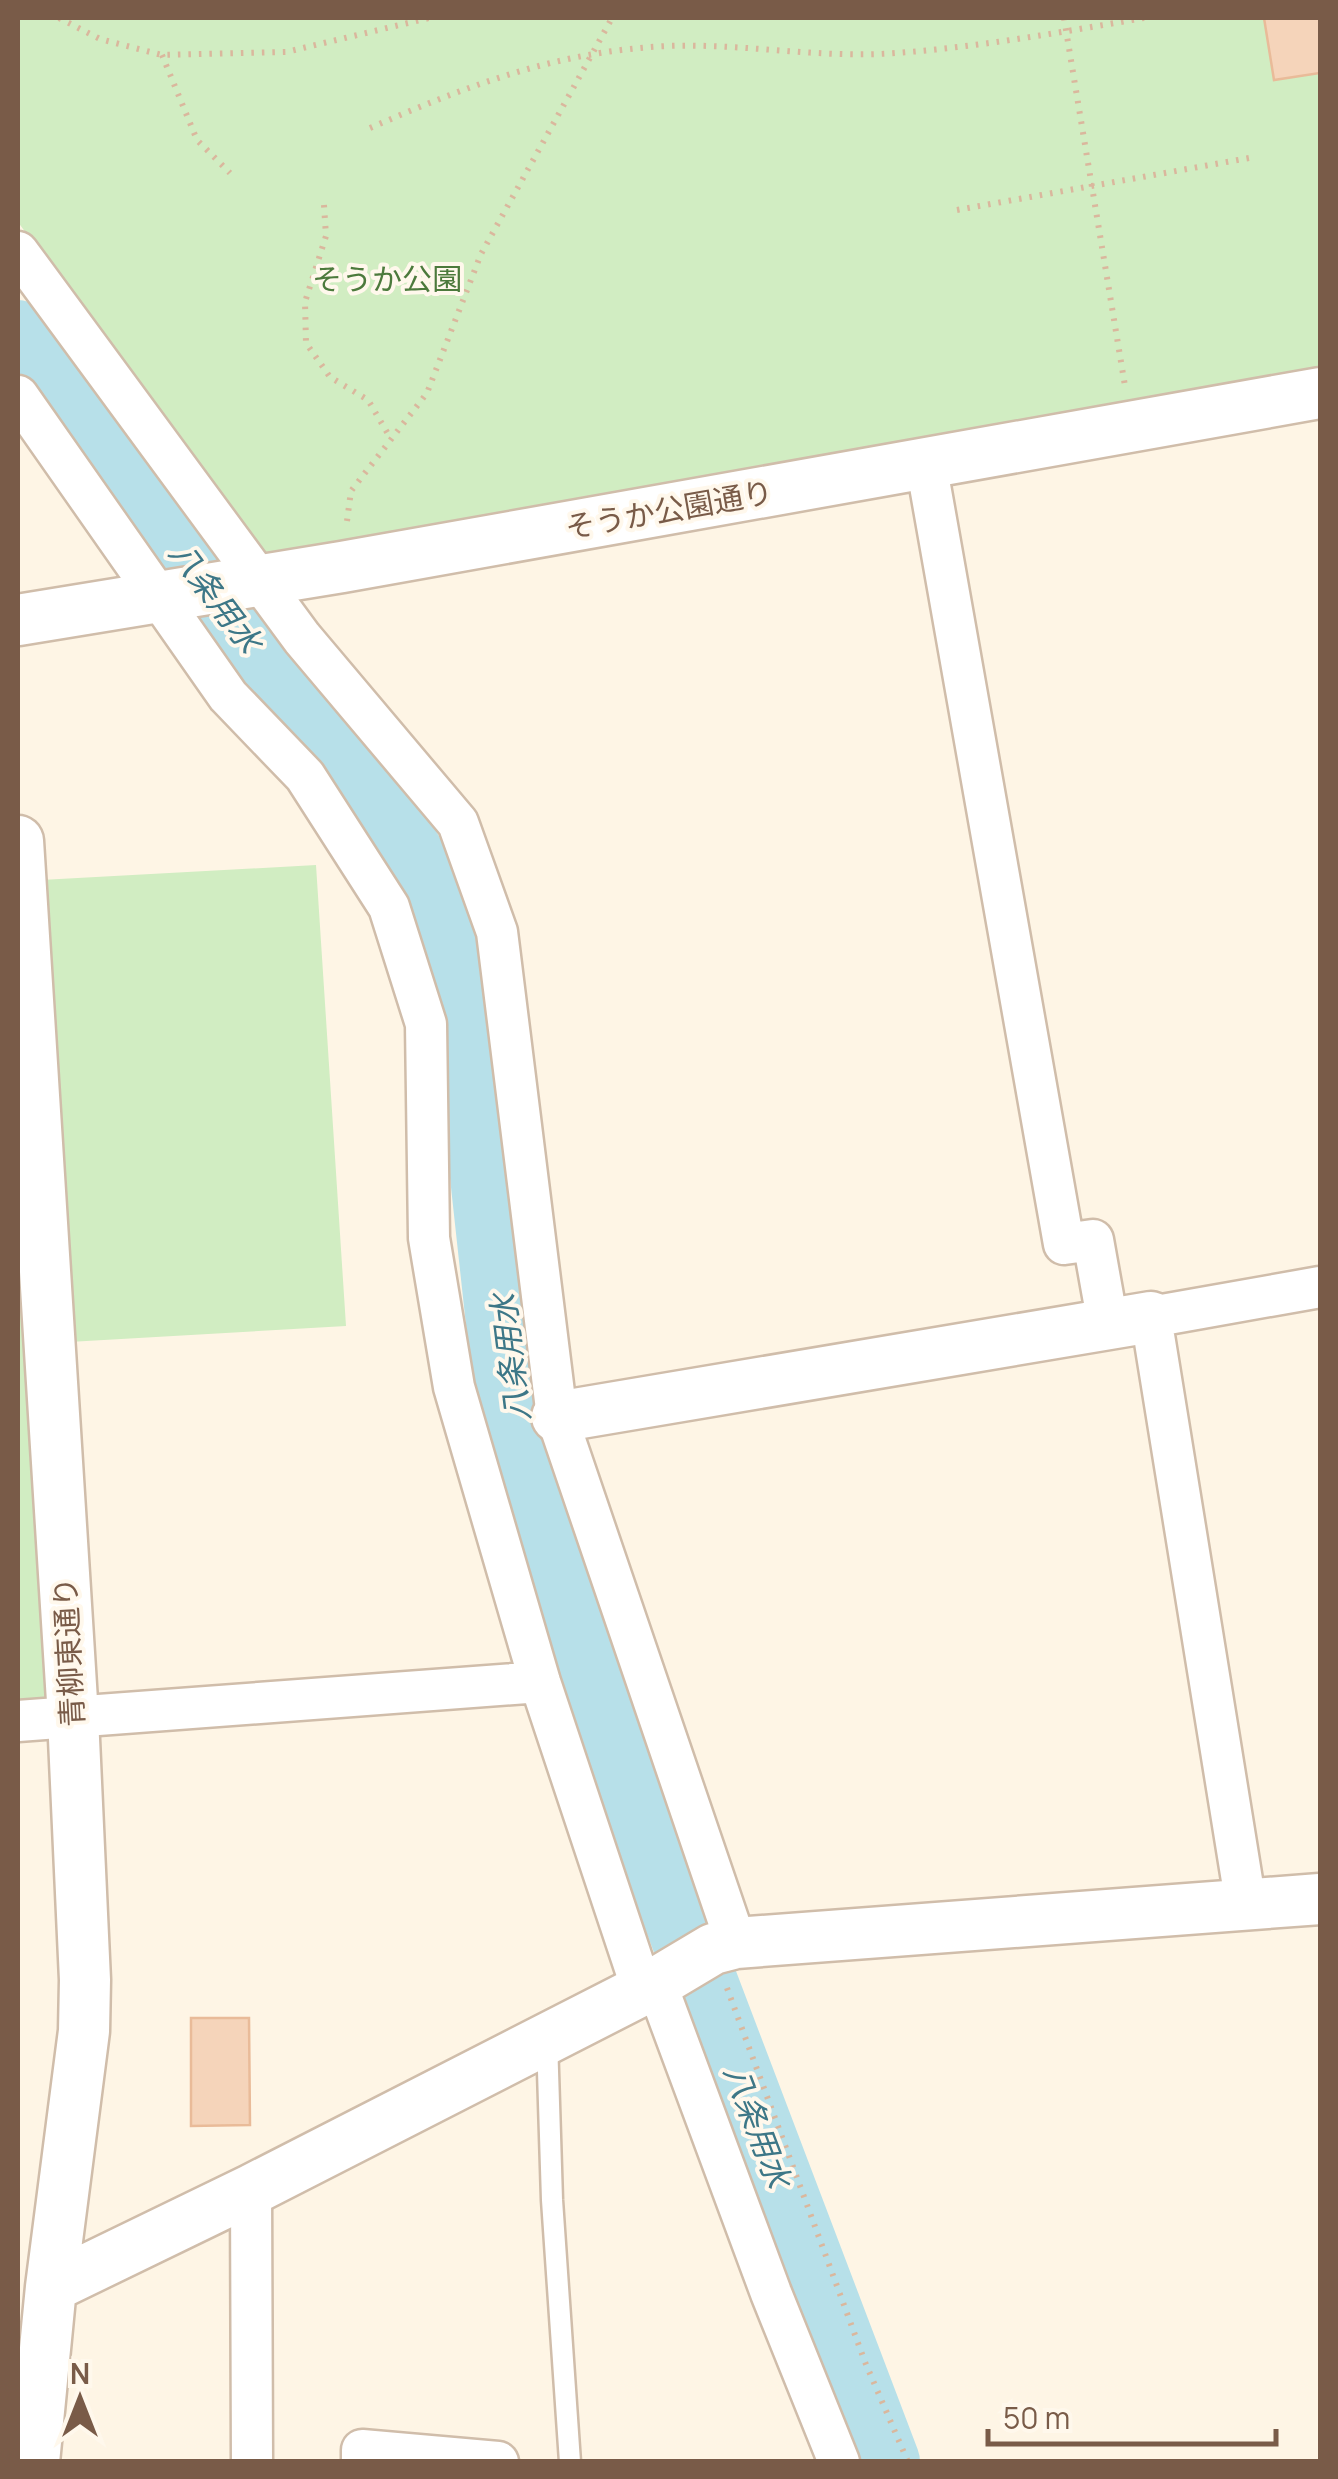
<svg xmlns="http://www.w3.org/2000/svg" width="1338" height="2479" viewBox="0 0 1338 2479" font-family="Manrope,'Noto Sans JP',sans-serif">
	<rect width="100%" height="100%" fill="#fef5e5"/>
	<path fill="#d1edc2" d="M18,18H1320V380L265,565L18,222Z
		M316,865L346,1326L69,1342L41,880Z
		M18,1174L52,1700L18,1702Z"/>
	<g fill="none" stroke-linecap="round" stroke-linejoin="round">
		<path stroke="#b7e0e9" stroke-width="70" d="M18,335L343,773L406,849L438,908L463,974L505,1360L524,1478L678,1917L885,2462"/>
	</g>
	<path fill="#f5d4ba" stroke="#e9bb99" stroke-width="2.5" d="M1264,18H1320V73L1274,80Z
		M191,2018H249L250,2125L191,2126Z"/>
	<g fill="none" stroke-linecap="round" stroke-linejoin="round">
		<g stroke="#d0bdaa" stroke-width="25">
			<path id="service" d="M547,2039L552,2200L570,2462"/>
		</g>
		<g stroke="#d0bdaa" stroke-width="45">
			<path id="minor" d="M18,252L302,638L458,823L497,932L557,1417L736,1943
				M18,396L228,696L305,776L389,907L426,1024L429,1238L454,1387L540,1682L642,1989
				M926,463L1064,1244L1093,1240L1108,1324
				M18,1721L540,1682
				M1246,1905L1151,1317L1320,1287
				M656,1983L771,2293L839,2462
				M251,2190L252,2462
				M362,2462V2450L498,2462"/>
		</g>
		<g stroke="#d0bdaa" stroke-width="55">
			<path id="tertiary" d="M18,620L342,567L1320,393
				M18,841L73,1717L85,1980L84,2031L51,2287L34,2462
				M557,1417L1151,1317
				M51,2287L251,2190L656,1983L713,1949L736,1943L1320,1899"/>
		</g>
		<path stroke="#dab79d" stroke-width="6" stroke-dasharray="2.5 8" stroke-linecap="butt" d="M59,18L100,39L162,55L286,52L429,18
			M1064,18L1125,386
			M162,55L197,140L230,173
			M370,128C469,85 558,51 668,46C744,43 820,59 896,53C979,47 1062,32 1144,18
			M324,205L326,236L305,302L306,343L330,377L368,400L391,439
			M957,210L1249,158
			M347,521L351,491L427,393L481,254L612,18
			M727,1988L865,2362L908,2462"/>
		<use href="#service" stroke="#fff" stroke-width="20"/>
		<use href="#minor" stroke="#fff" stroke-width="40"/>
		<use href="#tertiary" stroke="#fff" stroke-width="50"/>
	</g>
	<g text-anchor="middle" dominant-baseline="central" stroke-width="8" stroke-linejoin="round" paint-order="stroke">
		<g font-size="30" fill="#4c7a3c" stroke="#fff8ec">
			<text x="387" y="278">そうか公園</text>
		</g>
		<g font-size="30" fill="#795b48" stroke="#fff8ec">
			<text transform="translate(669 509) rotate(-10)">そうか公園通り</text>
			<text transform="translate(68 1652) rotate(-93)">青柳東通り</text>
		</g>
		<g font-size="32" font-style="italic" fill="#3d7787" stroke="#fff8ec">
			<text transform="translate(216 597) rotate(53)">八条用水</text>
			<text transform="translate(510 1358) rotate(-97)">八条用水</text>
			<text transform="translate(758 2126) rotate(69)">八条用水</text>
		</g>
	</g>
	<rect width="1338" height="2479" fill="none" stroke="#795b48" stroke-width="40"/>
	<g transform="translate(80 2399)" stroke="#fff8ec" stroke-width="8" paint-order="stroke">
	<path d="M0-8L18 38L0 25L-18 38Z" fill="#795b48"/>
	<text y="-15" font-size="28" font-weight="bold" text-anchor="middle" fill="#795b48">N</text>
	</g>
	<path d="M988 2429v15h288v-15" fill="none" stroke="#795b48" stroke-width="5"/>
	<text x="1003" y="2429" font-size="30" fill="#795b48" stroke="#fff8ec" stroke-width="8" paint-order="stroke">50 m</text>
</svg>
